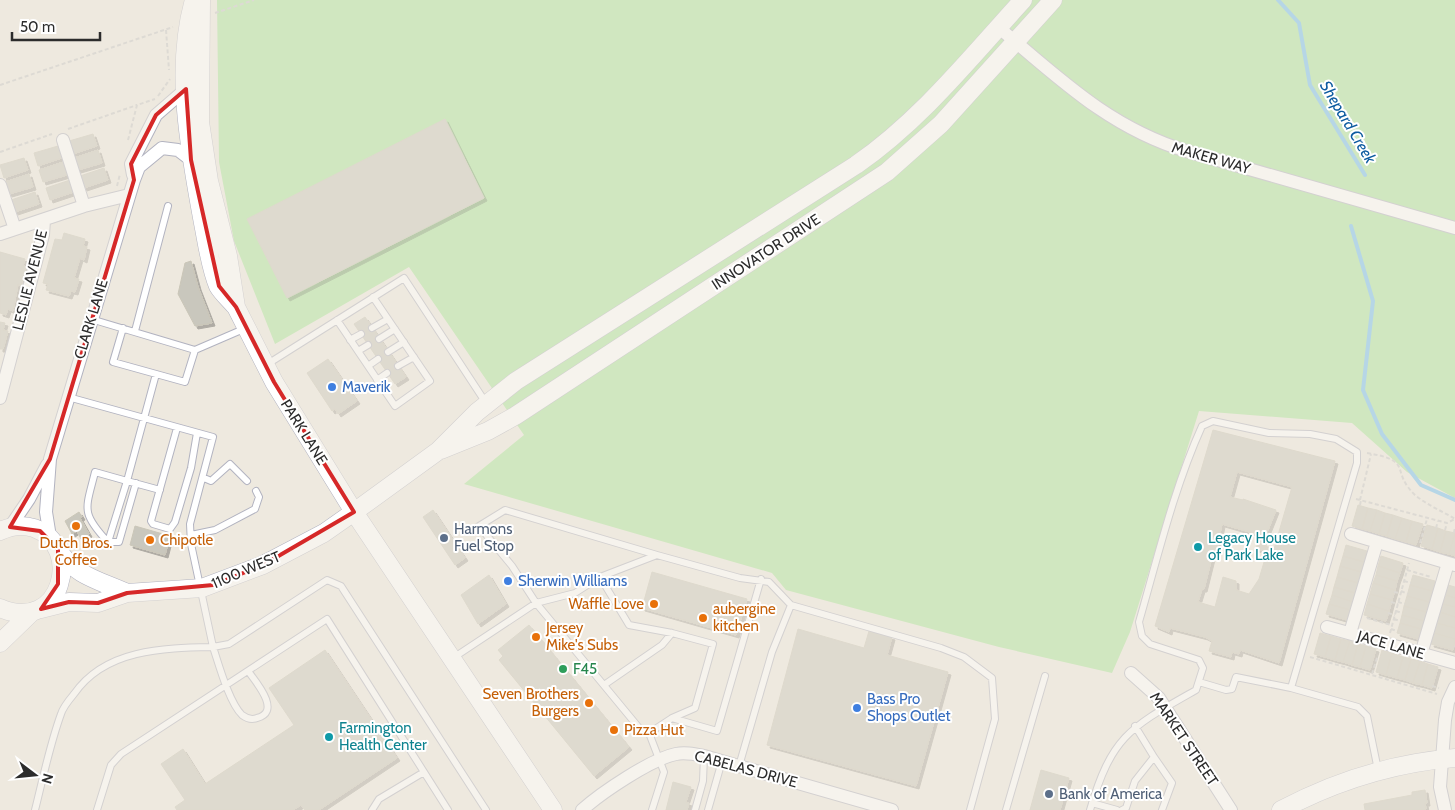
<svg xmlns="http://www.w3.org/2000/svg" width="1455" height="810" viewBox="0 0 1455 810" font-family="Cabin,sans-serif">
	<defs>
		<filter id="shadow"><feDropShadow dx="3" dy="3" stdDeviation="0" flood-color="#0004"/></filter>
	</defs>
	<rect width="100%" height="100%" fill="#eee9df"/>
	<path fill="#abe49c" d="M217,0H1455V498L1407,472L1352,423L1199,411L1130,632L1112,673L999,647L786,590L772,573L464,484L524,435L409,267L275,344L234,241L219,162Z"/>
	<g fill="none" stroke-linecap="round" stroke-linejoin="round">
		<path stroke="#72bff0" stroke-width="4" d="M1278,0L1299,23L1310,85L1365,175
			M1351,226L1373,301L1363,390L1382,434L1421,485L1455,500"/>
	</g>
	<path fill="#c9c7bd" stroke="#cac6b8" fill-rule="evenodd" filter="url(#shadow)" d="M445,119L484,198L287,298L247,219Z
		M93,134L97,146L73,154L69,141Z
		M58,146L62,158L38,166L34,153Z
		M98,150L102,163L78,170L74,158Z
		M24,158L28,170L4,178L0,165Z
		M63,162L67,175L43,182L39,170Z
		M104,168L108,180L84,188L80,176Z
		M29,174L33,187L9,194L5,182Z
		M70,180L74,192L50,200L46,188Z
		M35,192L39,204L15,212L11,200Z
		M64,233L85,239L83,246L87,247L84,260L80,258L74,278L79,279L75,292L71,291L69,296L46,290L48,284L43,283L55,239L62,240Z
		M0,252L25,259L23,266L27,267L21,286L18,284L13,311L8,309L6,315L0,313Z
		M191,261L198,287L212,323L195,326L178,294L185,263Z
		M365,317L406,377L395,384L354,324Z
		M0,322L5,323L3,330L8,331L3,349H0Z
		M328,359L357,401L338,414L335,409L332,411L307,373Z
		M1213,430L1335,461L1279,663L1240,650L1239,654L1232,652L1231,657L1209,651L1212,641L1205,637L1170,628L1169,632L1155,626ZM1237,472L1292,487L1274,549L1262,545L1276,510L1243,499V500L1230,497ZM1222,524L1260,535L1256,549L1267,552L1259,579L1249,594L1236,590V581L1223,577L1215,607L1198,602L1202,589H1204L1213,553L1216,554Z
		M1358,505L1368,508L1362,529L1352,526Z
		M1368,508L1377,510L1370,531L1362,529Z
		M433,510L465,558L455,565L423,517Z
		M1377,510L1385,513L1379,534L1370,531Z
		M79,512L82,517L80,518L89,534L81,539L77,531L72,534L65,521Z
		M1385,513L1393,515L1387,536L1379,534Z
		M1393,515L1402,518L1395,539L1387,536Z
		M1402,518L1412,521L1406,542L1395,539Z
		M1412,521L1423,524L1416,545L1406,542Z
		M1427,525L1438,528L1432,549L1421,546Z
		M135,526L170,536L165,555L130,545Z
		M1438,528L1446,531L1440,552L1432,549Z
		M1446,531L1455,533L1449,554L1440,552Z
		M1455,533V556L1449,554Z
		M1346,545L1367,551L1364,562L1343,556Z
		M1343,556L1364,562L1361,572L1340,566Z
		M1381,556L1403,563L1400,573L1378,566Z
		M1340,566L1361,572L1358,583L1337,577Z
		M1378,566L1400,573L1397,581L1376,575Z
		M652,572L747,599L736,635L642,608Z
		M489,575L506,604L478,624L461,595Z
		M1376,575L1397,581L1395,590L1373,583Z
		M1413,575L1435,581L1432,591L1410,585Z
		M1337,577L1358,583L1355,593L1334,587Z
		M1373,583L1395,590L1392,600L1370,594Z
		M1410,585L1432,591L1429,602L1407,596Z
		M1448,585L1455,587V598L1446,595Z
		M1334,587L1355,593L1353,602L1332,595Z
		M1370,594L1392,600L1389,611L1367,604Z
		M1332,595L1353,602L1350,610L1329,604Z
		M1446,595L1455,598V607L1443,604Z
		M1407,596L1429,602L1426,612L1404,606Z
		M1329,604L1350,610L1347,620L1326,614Z
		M1367,604L1389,611L1386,621L1364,615Z
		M1443,604L1455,607V617L1440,612Z
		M1404,606L1426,612L1424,621L1402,615Z
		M1440,612L1455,617V628L1437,623Z
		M1402,615L1424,621L1421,629L1400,623Z
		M1400,623L1421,629L1418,639L1397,633Z
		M1437,623L1455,628V639L1434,633Z
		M529,625L629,747L594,776L499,660L503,656L498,650Z
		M798,629L864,648L869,631L892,637L887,655L948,672L916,786L767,745Z
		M1320,633L1331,636L1325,657L1314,654Z
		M1434,633L1455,639L1453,650L1431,644Z
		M1331,636L1341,639L1335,660L1325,657Z
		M1341,639L1350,641L1343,662L1335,660Z
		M1350,641L1358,644L1352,665L1343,662Z
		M1358,644L1366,646L1360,667L1352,665Z
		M1366,646L1376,649L1370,670L1360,667Z
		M325,650L397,758L319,810H305L301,805L293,810H177L175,807L185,800L161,764L183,749L205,784L294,725L269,688Z
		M1382,650L1392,653L1386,675L1376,672Z
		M1392,653L1403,657L1397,678L1386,675Z
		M1403,657L1411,659L1405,680L1397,678Z
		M1411,659L1420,661L1413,683L1405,680Z
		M1420,661L1428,664L1422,685L1413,683Z
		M1428,664L1438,667L1432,688L1422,685Z
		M1041,770L1069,778L1060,810H1030Z
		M673,782L691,787L686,802L689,803L687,810H666Z
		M1425,790L1427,803H1425L1426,809L1424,810H1365L1364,804L1412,795V792Z"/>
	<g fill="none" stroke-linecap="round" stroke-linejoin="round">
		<g stroke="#b2b3c0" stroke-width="8">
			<path id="lane" d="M91,319L195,350L246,328
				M337,320L395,406L430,381L373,297
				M123,328L113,362L185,382L195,350
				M372,328L388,319
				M135,331L168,206
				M379,339L395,329
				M350,340L361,334
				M358,351L368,345
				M388,352L404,342
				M266,365L404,278L486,403
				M368,366L378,359
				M398,366L414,357
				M156,374L127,481L160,490
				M377,380L387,373
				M177,428L151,521L153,524L170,529L175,522L191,468L197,433
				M204,478L211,481L230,464L247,481
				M191,535L215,530L255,509L259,497L256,491
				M108,542L127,481L95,472C86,509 80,512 108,542H119L136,483
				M657,555L505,510L479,526L512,566L536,603L575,593L600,577L657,555L740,578L769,582L791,605
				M600,577L629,625L672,633L713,644L695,708L672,718L649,733
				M453,658L536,603L640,729L649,733L664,772L652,810
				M248,671C256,682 282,712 257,718C252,720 246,718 242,715C229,702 219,665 213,647L229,644L327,580L341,586L486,810
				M1199,682L1226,690L1232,689L1236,677L1291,688
				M604,685L662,645L672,633
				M672,718L717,731L761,579
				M1154,757L1172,783L1162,810
				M739,766L772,652L791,605L941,648L964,657L992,678L995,719L970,810
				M1092,803L1117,810
				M35,810C43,778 50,744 61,714C63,707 69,700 74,694C105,649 163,648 213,647L191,544L190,524L213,437L68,397
				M97,810L111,765L121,754L327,619L448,810
				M372,810L379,799L424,772
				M695,810L703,781L704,756
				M708,810L722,761
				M1006,810L1045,676
				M1090,810C1112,735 1131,727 1196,690L1203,668L1199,660L1150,644L1142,636L1139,622C1158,556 1174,488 1202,426L1213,421L1269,433L1310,434L1336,439L1357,452V463L1291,688L1358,707L1367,716L1378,770
				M1122,810L1126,808L1135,781L1154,757L1135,726"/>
		</g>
		<g stroke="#b2b3c0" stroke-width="14">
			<path id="street" d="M998,27C1059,78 1108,127 1186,151L1455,228
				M63,140L84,206
				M133,175L131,164L156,115L186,89
				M0,185L15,229
				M0,234L84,206L129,195
				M0,398L43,235L44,220
				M10,527L29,499L47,465
				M1351,534L1455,565
				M50,537L46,512L50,459L134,180L139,167L162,148L178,150L191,160
				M1327,627L1455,663
				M1350,633L1377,542
				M1421,654L1448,563
				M1131,673L1159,698L1231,810
				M582,810C601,793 651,759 676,754C685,752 694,754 704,756L892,810
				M1445,810L1440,787L1445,720L1448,702L1455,687"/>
		</g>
		<g stroke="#b2b3c0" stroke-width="19">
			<path id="secondary" d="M194,0C174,69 190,153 203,223C207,243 210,267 218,286C222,293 230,300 235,306
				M201,0L200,122L209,181L228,256L236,307L274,382L354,512L553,810
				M441,450L488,431L515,416L887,172L941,124L1053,0
				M0,531C11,526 22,524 34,528C84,546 62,635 0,608
				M59,551C75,576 101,581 127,593
				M41,609L69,602L98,603L127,593L202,588L263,565L324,533L354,512L438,451L477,412L516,381L856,165C921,120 970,58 1023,0
				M0,643L31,613
				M1281,810C1336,781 1392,763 1455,758"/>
		</g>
		<path stroke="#c8c8c8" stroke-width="2" stroke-dasharray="4 2.5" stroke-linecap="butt" d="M215,13L254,0
			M166,30L169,70
			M0,85L173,27
			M158,96L170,79
			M68,129L137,105
			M128,140L137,105L155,99
			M0,152L52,134
			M117,186L120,174
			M1367,453C1415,461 1389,470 1415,495C1427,505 1442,511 1455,519
			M1356,499L1447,523L1455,519
			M1360,500L1371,454
			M1360,505L1361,500
			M1436,528L1438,521
			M1445,530L1447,523
			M1454,533L1455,527
			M1420,543L1427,519
			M1407,570L1431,577
			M1404,581L1411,583
			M1401,591L1408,594
			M1394,592L1400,593
			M1391,602L1398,604
			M1398,602L1405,604
			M1396,611L1402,613
			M1388,613L1395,615
			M1367,618L1391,625
			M1394,619L1400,621
			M1391,629L1397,631
			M1390,633L1409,563
			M1454,646L1455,647
			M1310,657L1437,694
			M1372,674L1378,655
			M1432,686L1439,688"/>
		<use href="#lane" stroke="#fff" stroke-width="6"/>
		<use href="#street" stroke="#fff" stroke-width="12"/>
		<use href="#secondary" stroke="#fff" stroke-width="18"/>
	</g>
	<path d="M0 0H1455V810H0ZM186,89L191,160L219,286L236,307L274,382L354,512L263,565L213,585L127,593L98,603L69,602L41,609L58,584V549L40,531L10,527L50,459L134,180L131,164L156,115Z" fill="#eee9df" fill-opacity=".55" fill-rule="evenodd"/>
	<path fill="none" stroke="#d62828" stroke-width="4" stroke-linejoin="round" d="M186,89L191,160L219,286L236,307L274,382L354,512L263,565L213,585L127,593L98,603L69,602L41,609L58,584V549L40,531L10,527L50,459L134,180L131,164L156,115Z"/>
	<g fill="#3f7fe0" stroke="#fff" stroke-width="2">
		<circle cx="332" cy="387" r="5"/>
		<circle cx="508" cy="581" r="5"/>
		<circle cx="857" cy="708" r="5"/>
	</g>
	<g fill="#e8710a" stroke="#fff" stroke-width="2">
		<circle cx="76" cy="526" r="5"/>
		<circle cx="150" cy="540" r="5"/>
		<circle cx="654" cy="604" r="5"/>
		<circle cx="703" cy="618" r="5"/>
		<circle cx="536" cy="637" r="5"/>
		<circle cx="589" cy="703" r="5"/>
		<circle cx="614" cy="730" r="5"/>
	</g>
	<g fill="#5c6f8a" stroke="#fff" stroke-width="2">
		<circle cx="444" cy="538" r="5"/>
		<circle cx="1049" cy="794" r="5"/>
	</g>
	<g fill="#0f9aa8" stroke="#fff" stroke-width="2">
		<circle cx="1198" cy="547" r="5"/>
		<circle cx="329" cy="737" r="5"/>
	</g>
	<circle fill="#2e9e5b" stroke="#fff" stroke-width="2" cx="563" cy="669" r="5"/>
	<g text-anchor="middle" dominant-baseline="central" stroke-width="4" stroke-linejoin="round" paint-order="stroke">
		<g font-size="15" fill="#2c2c2c" stroke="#fff">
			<text transform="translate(1211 158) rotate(16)">MAKER WAY</text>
			<text transform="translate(766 252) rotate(-33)">INNOVATOR DRIVE</text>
			<text transform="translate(30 280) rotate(-76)">LESLIE AVENUE</text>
			<text transform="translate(91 319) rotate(-73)">CLARK LANE</text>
			<text transform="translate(304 432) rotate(58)">PARK LANE</text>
			<text transform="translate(246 570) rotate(-23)">1100 WEST</text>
			<text transform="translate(1391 645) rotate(16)">JACE LANE</text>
			<text transform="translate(1184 739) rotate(56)">MARKET STREET</text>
			<text transform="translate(746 769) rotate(15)">CABELAS DRIVE</text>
		</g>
		<g font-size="15" fill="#366cbe" stroke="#fff" text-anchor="start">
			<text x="342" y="387">Maverik</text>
			<text x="518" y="581">Sherwin Williams</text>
			<text x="867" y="699">Bass Pro<tspan x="867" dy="17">Shops Outlet</tspan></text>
		</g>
		<g font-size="15" fill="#4e5e75" stroke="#fff" text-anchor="start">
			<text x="454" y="529">Harmons<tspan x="454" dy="17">Fuel Stop</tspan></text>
			<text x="1059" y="794">Bank of America</text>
		</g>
		<g font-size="15" fill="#0d838f" stroke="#fff" text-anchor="start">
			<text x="1208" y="538">Legacy House<tspan x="1208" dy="17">of Park Lake</tspan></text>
			<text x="339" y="728">Farmington<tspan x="339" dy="17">Health Center</tspan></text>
		</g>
		<g font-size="15" fill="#c56008" stroke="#fff" text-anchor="start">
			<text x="160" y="540">Chipotle</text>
			<text x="76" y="543" text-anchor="middle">Dutch Bros.<tspan x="76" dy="17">Coffee</tspan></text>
			<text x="644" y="604" text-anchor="end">Waffle Love</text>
			<text x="713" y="609">aubergine<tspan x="713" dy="17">kitchen</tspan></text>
			<text x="546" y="628">Jersey<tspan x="546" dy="17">Mike's Subs</tspan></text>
			<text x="579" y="694" text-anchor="end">Seven Brothers<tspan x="579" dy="17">Burgers</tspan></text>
			<text x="624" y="730">Pizza Hut</text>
		</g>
		<g font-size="15" fill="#27864d" stroke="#fff" text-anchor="start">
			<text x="573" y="669">F45</text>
		</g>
		<g font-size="16" font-style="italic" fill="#0d5ba0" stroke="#fff">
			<text transform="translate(1348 122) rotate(59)">Shepard Creek</text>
		</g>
	</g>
	<g transform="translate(35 775) rotate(106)" stroke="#ffffff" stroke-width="4" paint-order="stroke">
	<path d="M0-4L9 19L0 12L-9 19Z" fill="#2c2c2c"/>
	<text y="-8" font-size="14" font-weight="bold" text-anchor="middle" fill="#2c2c2c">N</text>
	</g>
	<path d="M12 32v8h88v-8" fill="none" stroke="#2c2c2c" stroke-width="2.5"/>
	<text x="20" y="32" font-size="15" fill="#2c2c2c" stroke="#ffffff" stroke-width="4" paint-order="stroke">50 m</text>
</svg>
